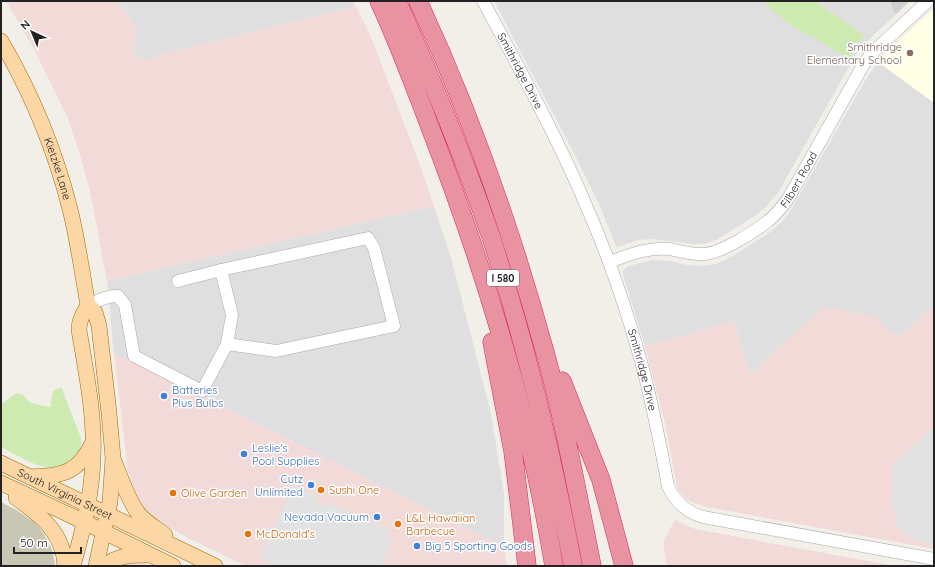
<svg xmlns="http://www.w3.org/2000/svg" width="935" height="567" viewBox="0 0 935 567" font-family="Quicksand,sans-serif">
	<rect width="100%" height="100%" fill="#f2efe9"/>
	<path fill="#e0dfdf" d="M117,1H353L356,7L161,54L148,61L132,54L138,30Z
		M494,1H890L895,15L859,49L779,191L766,207L755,216L716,240L704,244H693L653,239L637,240L618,247L616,246L598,202L576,157Z
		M878,62L934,102V305L900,336L823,307L750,375L734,321L645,346L623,275V271L627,267L636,264L652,260L670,261L687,265L702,266L716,264L731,257L769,233L784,220L791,210L866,79Z
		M434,206L452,261L491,414L504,494V547L135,363L114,354L107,281Z"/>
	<path fill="#f2dad9" d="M6,1H117L138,30L132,54L148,61L161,54L356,7L371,37L420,165L434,206L107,281L90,191L80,155L68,119L34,49Z
		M934,305V549L707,507L693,503L686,499L681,493L677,487L665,423L645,346L734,321L750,375L823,307L875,316L892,334L895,331L900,336Z
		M114,354L135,363L504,547L507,566H246L190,539L159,522L141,505L133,487L127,469L125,446Z
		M675,519L685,525L695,529L895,566H667L663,543Z
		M139,561L152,566H116Z"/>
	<path fill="#ffffe5" d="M934,8V103L878,62L890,49Z"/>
	<path fill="#d0d0d0" d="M890,1H910L895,15Z"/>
	<path fill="#c7c7b4" d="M1,502L18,511L34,522L44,534L53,552L55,566H1Z"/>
	<path fill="#cdebb0" d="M762,1H815L864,35L848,58L785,21Z
		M61,387L81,438C82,445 79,451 74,457C56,482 21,457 1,447V404L17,393L23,395C29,405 40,405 50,407L53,391Z"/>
	<path fill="#e2e2e2" d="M934,426V543L913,540L911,532L907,537L895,524L896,513L892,507V465L912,446L915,445Z
		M293,485L317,495L315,501L326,506L328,502L390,530L387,537L393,540L381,566H278L260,558L268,539L263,537L269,525L274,528Z"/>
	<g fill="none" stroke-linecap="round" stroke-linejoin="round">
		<g stroke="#a9a9a9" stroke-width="13">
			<g id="minor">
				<path id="s1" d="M483,1C520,70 558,138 588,210C609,258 626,308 640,358C652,400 660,443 668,486C675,502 686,512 703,517L934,559"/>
				<path id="s2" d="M609,262C629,255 648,247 669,249C681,251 693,255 705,254C723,252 754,232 768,221C776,215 782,207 788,199L861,69L870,55L928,1"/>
				<path d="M221,270L368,238L374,248L394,326L276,351L227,344"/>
				<path d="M88,305C97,301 108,295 118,296L125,305L134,356L202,391L227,344L232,315L221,270L178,281"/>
			</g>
		</g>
		<g stroke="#a06b00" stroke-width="16">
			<g id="major">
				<path id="s3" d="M1,41C32,94 55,150 70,209C78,241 82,273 88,305C83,314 79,320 79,330C86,372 95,415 93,458C92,495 83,530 73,566"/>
				<path d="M88,305L95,312L99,326L109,413L113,458L110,502L96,566"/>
				<path d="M114,461C121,478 127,498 138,513C145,522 156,528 165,535"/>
				<path id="s4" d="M1,463L215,566"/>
				<path d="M30,477C63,475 77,475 93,442"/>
				<path d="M1,483L74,517L173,566"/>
				<path d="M16,498C41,515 64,534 65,566"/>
				<path d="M105,566C117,555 132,555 148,555"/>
			</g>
		</g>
		<g stroke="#dc2a67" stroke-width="19">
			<path id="highway" d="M379,1C398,42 414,85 430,127C485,269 529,415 554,566
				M397,1C431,77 463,155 490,234C526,343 552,454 573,566
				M418,1C471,115 513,235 546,356C565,425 578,496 592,566
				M492,342L513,451L527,566
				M562,381L601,480L624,566"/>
		</g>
		<use href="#minor" stroke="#fff" stroke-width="12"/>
		<use href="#major" stroke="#fcd6a4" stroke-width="15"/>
		<use href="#highway" stroke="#e892a2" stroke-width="18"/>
	</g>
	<circle fill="#8d6e63" stroke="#fff" stroke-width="1.5" cx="910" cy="53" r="4"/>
	<g fill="#3f7fe0" stroke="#fff" stroke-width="1.5">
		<circle cx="164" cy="396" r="4"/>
		<circle cx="244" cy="454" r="4"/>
		<circle cx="311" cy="485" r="4"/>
		<circle cx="377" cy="517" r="4"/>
		<circle cx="417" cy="546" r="4"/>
	</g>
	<g fill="#e8710a" stroke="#fff" stroke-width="1.5">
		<circle cx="321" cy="490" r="4"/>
		<circle cx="173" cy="493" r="4"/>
		<circle cx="398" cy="524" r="4"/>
		<circle cx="248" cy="534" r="4"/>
	</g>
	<g text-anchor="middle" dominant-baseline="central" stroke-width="3" stroke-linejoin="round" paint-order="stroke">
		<rect fill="#fff" stroke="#646464" stroke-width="1" x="487" y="270" width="32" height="16" rx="3"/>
		<g font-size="10" font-weight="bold" fill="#222">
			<text x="503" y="278">I 580</text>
		</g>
		<g font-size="11" fill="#785e54" stroke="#fff" text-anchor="end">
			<text x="902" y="47">Smithridge<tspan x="902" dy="13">Elementary School</tspan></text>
		</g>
		<g font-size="11" fill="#222" stroke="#fff">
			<text stroke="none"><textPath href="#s1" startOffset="79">Smithridge Drive</textPath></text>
			<text stroke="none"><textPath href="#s3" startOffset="140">Kietzke Lane</textPath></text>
			<text stroke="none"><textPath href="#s2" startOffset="222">Filbert Road</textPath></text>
			<text stroke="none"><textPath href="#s1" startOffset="403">Smithridge Drive</textPath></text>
			<text stroke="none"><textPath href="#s4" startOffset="71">South Virginia Street</textPath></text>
		</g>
		<g font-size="11" fill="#366cbe" stroke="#fff" text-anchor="start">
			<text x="172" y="390">Batteries<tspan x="172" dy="13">Plus Bulbs</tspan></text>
			<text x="252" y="448">Leslie's<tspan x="252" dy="13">Pool Supplies</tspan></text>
			<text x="303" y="479" text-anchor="end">Cutz<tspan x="303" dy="13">Unlimited</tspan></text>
			<text x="369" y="517" text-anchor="end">Nevada Vacuum</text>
			<text x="425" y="546">Big 5 Sporting Goods</text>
		</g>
		<g font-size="11" fill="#c56008" stroke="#fff" text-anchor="start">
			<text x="329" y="490">Sushi One</text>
			<text x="181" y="493">Olive Garden</text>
			<text x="406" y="518">L&amp;L Hawaiian<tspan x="406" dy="13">Barbecue</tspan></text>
			<text x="256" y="534">McDonald's</text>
		</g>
	</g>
	<rect width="935" height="567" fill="none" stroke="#222222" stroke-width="4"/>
	<g transform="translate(32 32) rotate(316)" stroke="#ffffff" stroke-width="3" paint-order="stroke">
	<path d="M0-3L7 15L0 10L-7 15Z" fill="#222222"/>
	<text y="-6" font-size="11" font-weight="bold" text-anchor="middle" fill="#222222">N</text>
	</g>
	<path d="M14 547v6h67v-6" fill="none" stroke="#222222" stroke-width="2"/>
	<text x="20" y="547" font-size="12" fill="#222222" stroke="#ffffff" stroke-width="3" paint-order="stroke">50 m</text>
</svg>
